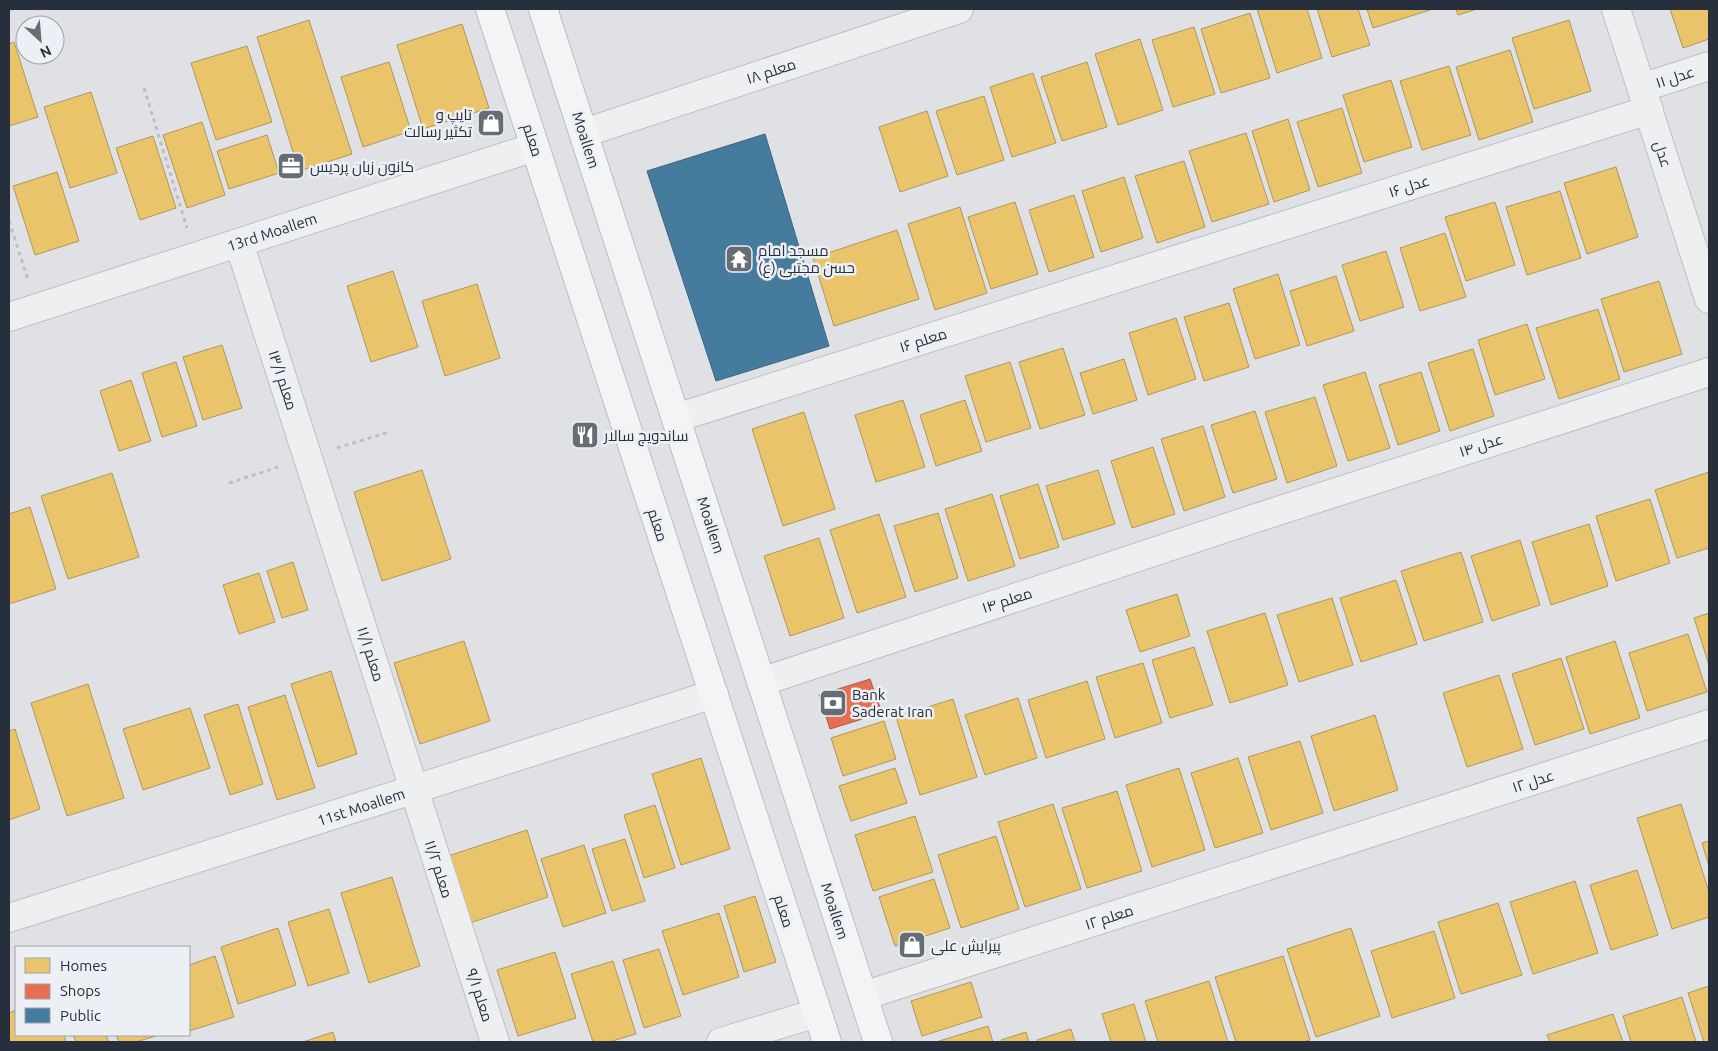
<svg xmlns="http://www.w3.org/2000/svg" width="1718" height="1051" viewBox="0 0 1718 1051" font-family="Ubuntu,Cairo,sans-serif">
	<rect width="100%" height="100%" fill="#dfe1e4"/>
	<path fill="#e9c46a" stroke="#af975c" d="M1257,9H1307L1322,58L1277,73Z
		M1317,9H1358L1370,45L1332,57Z
		M1367,9H1433L1373,28Z
		M1456,9H1477L1458,15Z
		M1670,9H1709V39L1683,48Z
		M1250,13L1270,78L1221,93L1201,29Z
		M309,20L352,154L299,171L257,37Z
		M1569,20L1591,91L1534,109L1512,38Z
		M462,24L489,108L423,129L397,45Z
		M1194,27L1215,94L1173,107L1152,40Z
		M1140,39L1163,110L1118,125L1095,54Z
		M14,42L38,117L9,126V44Z
		M247,46L272,122L216,140L191,63Z
		M1510,50L1533,122L1479,140L1456,67Z
		M389,62L411,131L363,147L341,77Z
		M1087,62L1107,127L1062,141L1041,77Z
		M1449,66L1471,135L1422,150L1400,81Z
		M1033,73L1056,143L1012,157L990,87Z
		M1391,80L1412,147L1364,162L1343,95Z
		M91,92L117,173L70,188L44,107Z
		M984,96L1004,160L957,175L936,111Z
		M1342,108L1362,173L1318,187L1297,122Z
		M927,111L948,176L900,192L879,127Z
		M1288,119L1310,190L1274,202L1252,131Z
		M202,122L225,195L187,208L163,135Z
		M1246,133L1269,204L1212,222L1189,151Z
		M267,135L279,173L229,189L217,151Z
		M153,136L176,208L140,220L116,148Z
		M1184,161L1205,227L1157,243L1135,176Z
		M1616,167L1638,237L1587,254L1564,183Z
		M57,172L79,241L35,255L13,186Z
		M1124,177L1143,238L1101,252L1082,191Z
		M1560,191L1581,258L1527,275L1506,207Z
		M1074,195L1094,257L1049,272L1029,210Z
		M1015,202L1038,274L991,289L968,217Z
		M1495,202L1515,265L1466,281L1445,217Z
		M960,207L987,293L935,310L908,224Z
		M897,230L919,299L834,326L813,258Z
		M1445,233L1466,297L1420,311L1400,248Z
		M1386,251L1404,307L1360,321L1342,265Z
		M393,271L418,347L371,362L347,286Z
		M1278,274L1300,345L1255,359L1233,289Z
		M1336,276L1354,331L1307,346L1290,291Z
		M1659,281L1682,354L1624,372L1601,299Z
		M477,284L500,358L445,376L422,301Z
		M1229,303L1249,367L1204,381L1184,317Z
		M1598,309L1620,379L1559,399L1536,328Z
		M1176,318L1196,379L1148,395L1129,333Z
		M1527,324L1545,379L1495,395L1478,340Z
		M222,345L242,408L203,420L183,357Z
		M1063,348L1085,415L1040,429L1019,362Z
		M1473,349L1494,416L1450,431L1428,363Z
		M1124,359L1137,400L1093,414L1080,373Z
		M176,362L197,426L162,437L142,373Z
		M1010,362L1031,428L986,442L965,376Z
		M1365,372L1390,448L1348,461L1323,385Z
		M1421,372L1440,431L1398,445L1379,385Z
		M131,380L151,441L119,451L100,391Z
		M1315,397L1337,466L1287,483L1265,412Z
		M903,400L925,467L876,482L855,415Z
		M965,400L982,451L936,466L920,415Z
		M1255,411L1277,479L1233,493L1211,425Z
		M804,412L835,509L783,526L752,429Z
		M1203,426L1225,497L1184,511L1161,439Z
		M1153,447L1175,514L1132,528L1111,461Z
		M422,470L451,559L382,581L354,492Z
		M1098,470L1115,524L1063,540L1046,486Z
		M1709,472V548L1677,558L1655,490Z
		M112,473L139,557L68,579L41,496Z
		M1038,484L1059,547L1020,559L1000,496Z
		M992,494L1015,566L968,581L945,509Z
		M1650,499L1670,563L1616,581L1596,516Z
		M30,507L56,589L9,604V514Z
		M938,513L958,578L915,592L894,526Z
		M879,514L906,597L857,613L830,530Z
		M1589,524L1608,586L1551,605L1532,542Z
		M819,538L844,618L790,636L764,556Z
		M1520,540L1540,605L1492,621L1471,556Z
		M1461,552L1483,622L1424,641L1401,571Z
		M293,562L308,610L282,618L267,571Z
		M259,573L275,622L239,634L223,585Z
		M1396,580L1417,644L1361,662L1340,598Z
		M1177,594L1190,636L1140,652L1126,610Z
		M1332,598L1353,665L1299,682L1277,615Z
		M1265,613L1288,685L1230,703L1207,631Z
		M1709,613V665L1694,618Z
		M1688,634L1707,692L1647,711L1629,653Z
		M464,641L490,721L420,744L394,663Z
		M1615,641L1640,718L1590,734L1566,657Z
		M1194,647L1213,705L1170,718L1152,660Z
		M1561,658L1584,729L1535,745L1512,674Z
		M1143,663L1162,723L1115,738L1096,677Z
		M331,671L357,754L318,767L291,684Z
		M1499,675L1523,749L1467,767L1443,693Z
		M1087,681L1105,739L1046,758L1028,700Z
		M88,684L124,798L67,816L31,703Z
		M285,695L315,788L277,800L248,707Z
		M1018,698L1037,758L985,775L965,715Z
		M953,699L977,777L920,795L896,717Z
		M238,704L263,784L230,795L204,715Z
		M190,708L210,768L143,790L123,729Z
		M1375,715L1398,790L1334,811L1311,736Z
		M884,721L896,759L843,776L831,738Z
		M15,729L40,809L9,820V731Z
		M1300,741L1323,813L1271,830L1248,757Z
		M701,758L730,849L681,865L652,774Z
		M1238,758L1263,833L1215,848L1191,773Z
		M895,768L907,803L851,821L839,786Z
		M1179,768L1205,850L1152,867L1126,785Z
		M1117,791L1142,871L1087,888L1062,808Z
		M1053,804L1081,889L1025,907L998,822Z
		M1681,804L1709,892V917L1672,929L1637,818Z
		M655,805L675,868L644,878L624,815Z
		M915,816L933,872L873,891L855,835Z
		M527,830L548,897L467,924L445,857Z
		M996,836L1019,909L961,928L938,855Z
		M625,839L645,901L612,911L592,849Z
		M1709,841V866L1702,843Z
		M584,845L606,913L563,927L541,859Z
		M1637,870L1658,935L1611,950L1590,885Z
		M392,877L420,966L369,983L341,893Z
		M934,879L950,928L895,946L879,897Z
		M1575,881L1598,953L1533,974L1510,902Z
		M755,896L776,962L744,972L724,906Z
		M1498,903L1522,975L1461,994L1438,922Z
		M329,909L349,973L308,986L288,922Z
		M719,913L739,977L683,995L662,931Z
		M278,928L296,985L238,1004L221,947Z
		M1351,928L1380,1016L1316,1037L1287,949Z
		M1434,931L1455,998L1392,1018L1371,951Z
		M659,949L681,1016L644,1028L623,960Z
		M555,952L576,1018L518,1036L497,970Z
		M215,956L234,1017L189,1031V965Z
		M1283,956L1310,1040L1303,1042H1236L1215,977Z
		M613,961L636,1034L609,1042H593L571,974Z
		M1209,981L1228,1042H1158L1145,1001Z
		M971,982L982,1017L922,1036L911,1001Z
		M1709,986V1042H1704L1688,993Z
		M1682,997L1696,1042H1631L1623,1016Z
		M1134,1004L1146,1042H1111L1102,1014Z
		M16,1010V1035H64L66,1042H9V1013Z
		M1613,1014L1623,1042H1550L1547,1035Z
		M988,1026L993,1042H936Z
		M1071,1029L1075,1042H1037V1040Z
		M333,1032L336,1042H303Z
		M1026,1032L1029,1042H1002L1001,1040Z
		M73,1035H106L109,1042H76Z
		M116,1035H156V1036L136,1042H119Z"/>
	<path fill="#e76f51" stroke="#ad5c4b" d="M870,679L882,713L830,729L819,695Z"/>
	<path fill="#457b9d" stroke="#3c6480" d="M765,134L829,346L716,381L647,171Z"/>
	<g fill="none" stroke-linecap="round" stroke-linejoin="round">
		<g stroke="#bdbfc2" stroke-width="30">
			<path id="minor" d="M1616,9L1709,299
				M1641,88L1709,66
				M584,133L959,9
				M239,243L495,1042
				M9,317L535,147
				M676,418L1649,110
				M761,682L1253,519L1709,372
				M9,918L714,694
				M863,996L1709,724
				M721,1042L817,1013"/>
		</g>
		<g stroke="#bbbec2" stroke-width="30">
			<path id="major" d="M490,9L827,1042
				M543,9L878,1042"/>
		</g>
		<path stroke="#bebfc4" stroke-width="3" stroke-dasharray="4 4" stroke-linecap="butt" d="M144,88L187,228
			M9,221L28,280
			M337,448L389,432
			M229,483L278,467"/>
		<use href="#minor" stroke="#eeeff1" stroke-width="28"/>
		<use href="#major" stroke="#f3f4f5" stroke-width="28"/>
	</g>
	<defs>
		<g id="shop-square" transform="scale(1.4375)"><rect x="-9" y="-9" width="18" height="18" rx="4" fill="#676d77" stroke="#eceff4"/><path d="M-5-2.5h2.3a2.7 3.5 0 0 1 5.4 0H5L5.5 6h-11ZM-1.5-2.5h3a1.5 2.3 0 0 0-3 0Z" fill="#fff"/></g>
		<g id="office-square" transform="scale(1.4375)"><rect x="-9" y="-9" width="18" height="18" rx="4" fill="#676d77" stroke="#eceff4"/><path d="M-6-3h4V-5.5h4V-3h4V5H-6ZM-1-4.5V-3h2v-1.5ZM-6 0V1H6V0Z" fill="#fff"/></g>
		<g id="temple-square" transform="scale(1.4375)"><rect x="-9" y="-9" width="18" height="18" rx="4" fill="#676d77" stroke="#eceff4"/><path d="M0-6L5-2H3V0L6.5 2.5H4V6H1.5V3h-3V6H-4V2.5H-6.5L-3 0V-2H-5Z" fill="#fff"/></g>
		<g id="restaurant-square" transform="scale(1.4375)"><rect x="-9" y="-9" width="18" height="18" rx="4" fill="#676d77" stroke="#eceff4"/><path d="M-5-6h1v4h1v-4h1v4h1v-4h1v5L-1.5 .5V6h-2V.5L-5-1ZM5-6V6H3V1.5H1.5Q1.5-4 5-6Z" fill="#fff"/></g>
		<g id="bank-square" transform="scale(1.4375)"><rect x="-9" y="-9" width="18" height="18" rx="4" fill="#676d77" stroke="#eceff4"/><path d="M-6-4H6V4H-6ZM0-2.3a2.3 2.3 0 1 0 0 4.6a2.3 2.3 0 1 0 0-4.6Z" fill="#fff"/></g>
	</defs>
	<g fill-rule="evenodd">
		<use href="#shop-square" x="491" y="123"/>
		<use href="#office-square" x="291" y="166"/>
		<use href="#temple-square" x="739" y="259"/>
		<use href="#restaurant-square" x="585" y="435"/>
		<use href="#bank-square" x="833" y="703"/>
		<use href="#shop-square" x="912" y="945"/>
	</g>
	<g text-anchor="middle" dominant-baseline="central" stroke-width="5" stroke-linejoin="round" paint-order="stroke">
		<g font-size="15" fill="#272e3c" stroke="#eceff4">
			<text transform="translate(771 71) rotate(-18)">معلم ۱۸</text>
			<text transform="translate(1675 77) rotate(-18)">عدل ۱۱</text>
			<text transform="translate(533 140) rotate(72)">معلم</text>
			<text transform="translate(586 140) rotate(72)">Moallem</text>
			<text transform="translate(1663 154) rotate(72)">عدل</text>
			<text transform="translate(1409 186) rotate(-18)">عدل ۱۶</text>
			<text transform="translate(272 232) rotate(-18)">13rd Moallem</text>
			<text transform="translate(923 340) rotate(-18)">معلم ۱۶‌</text>
			<text transform="translate(283 380) rotate(72)">معلم ۱۳/۱</text>
			<text transform="translate(1481 445) rotate(-18)">عدل ۱۴</text>
			<text transform="translate(658 525) rotate(72)">معلم</text>
			<text transform="translate(711 525) rotate(72)">Moallem</text>
			<text transform="translate(1007 600) rotate(-18)">معلم ۱۴</text>
			<text transform="translate(371 654) rotate(72)">معلم ۱۱/۱</text>
			<text transform="translate(1533 781) rotate(-18)">عدل ۱۲</text>
			<text transform="translate(361 807) rotate(-18)">11st Moallem</text>
			<text transform="translate(439 869) rotate(72)">معلم ۱۱/۲</text>
			<text transform="translate(784 911) rotate(72)">معلم</text>
			<text transform="translate(835 911) rotate(72)">Moallem</text>
			<text transform="translate(1109 917) rotate(-18)">معلم ۱۲</text>
			<text transform="translate(480 995) rotate(72)">معلم ۹/۱</text>
		</g>
		<g font-size="15" fill="#272e3c" stroke="#eceff4" text-anchor="start">
			<text x="472" y="114" text-anchor="end">تایپ و<tspan x="472" dy="17">تکثیر رسالت</tspan></text>
			<text x="310" y="166">کانون زبان پردیس</text>
			<text x="758" y="250">مسجد امام<tspan x="758" dy="17">حسن مجتبی (ع)</tspan></text>
			<text x="604" y="435">ساندویچ سالار</text>
			<text x="852" y="694">Bank<tspan x="852" dy="17">Saderat Iran</tspan></text>
			<text x="931" y="945">پیرایش علی</text>
		</g>
	</g>
	<rect width="1718" height="1051" fill="none" stroke="#272e3c" stroke-width="20"/>
	<rect x="15" y="946" width="175" height="90" fill="#eceff4" stroke="#9da2aa"/>
	<rect x="25" y="958" width="25" height="15" fill="#e9c46a" stroke="#9da2aa"/>
	<text x="60" y="971" font-size="15" fill="#272e3c">Homes</text>
	<rect x="25" y="984" width="25" height="15" fill="#e76f51" stroke="#9da2aa"/>
	<text x="60" y="996" font-size="15" fill="#272e3c">Shops</text>
	<rect x="25" y="1008" width="25" height="15" fill="#457b9d" stroke="#9da2aa"/>
	<text x="60" y="1021" font-size="15" fill="#272e3c">Public</text>
	<g transform="translate(40 40) rotate(154)"><circle r="24" fill="#eceff4" stroke="#9da2aa"/>
	<path d="M0-4L9 19L0 12L-9 19Z" fill="#676d77"/>
	<text y="-8" font-size="14" font-weight="bold" text-anchor="middle" fill="#272e3c">N</text>
	</g>
</svg>
